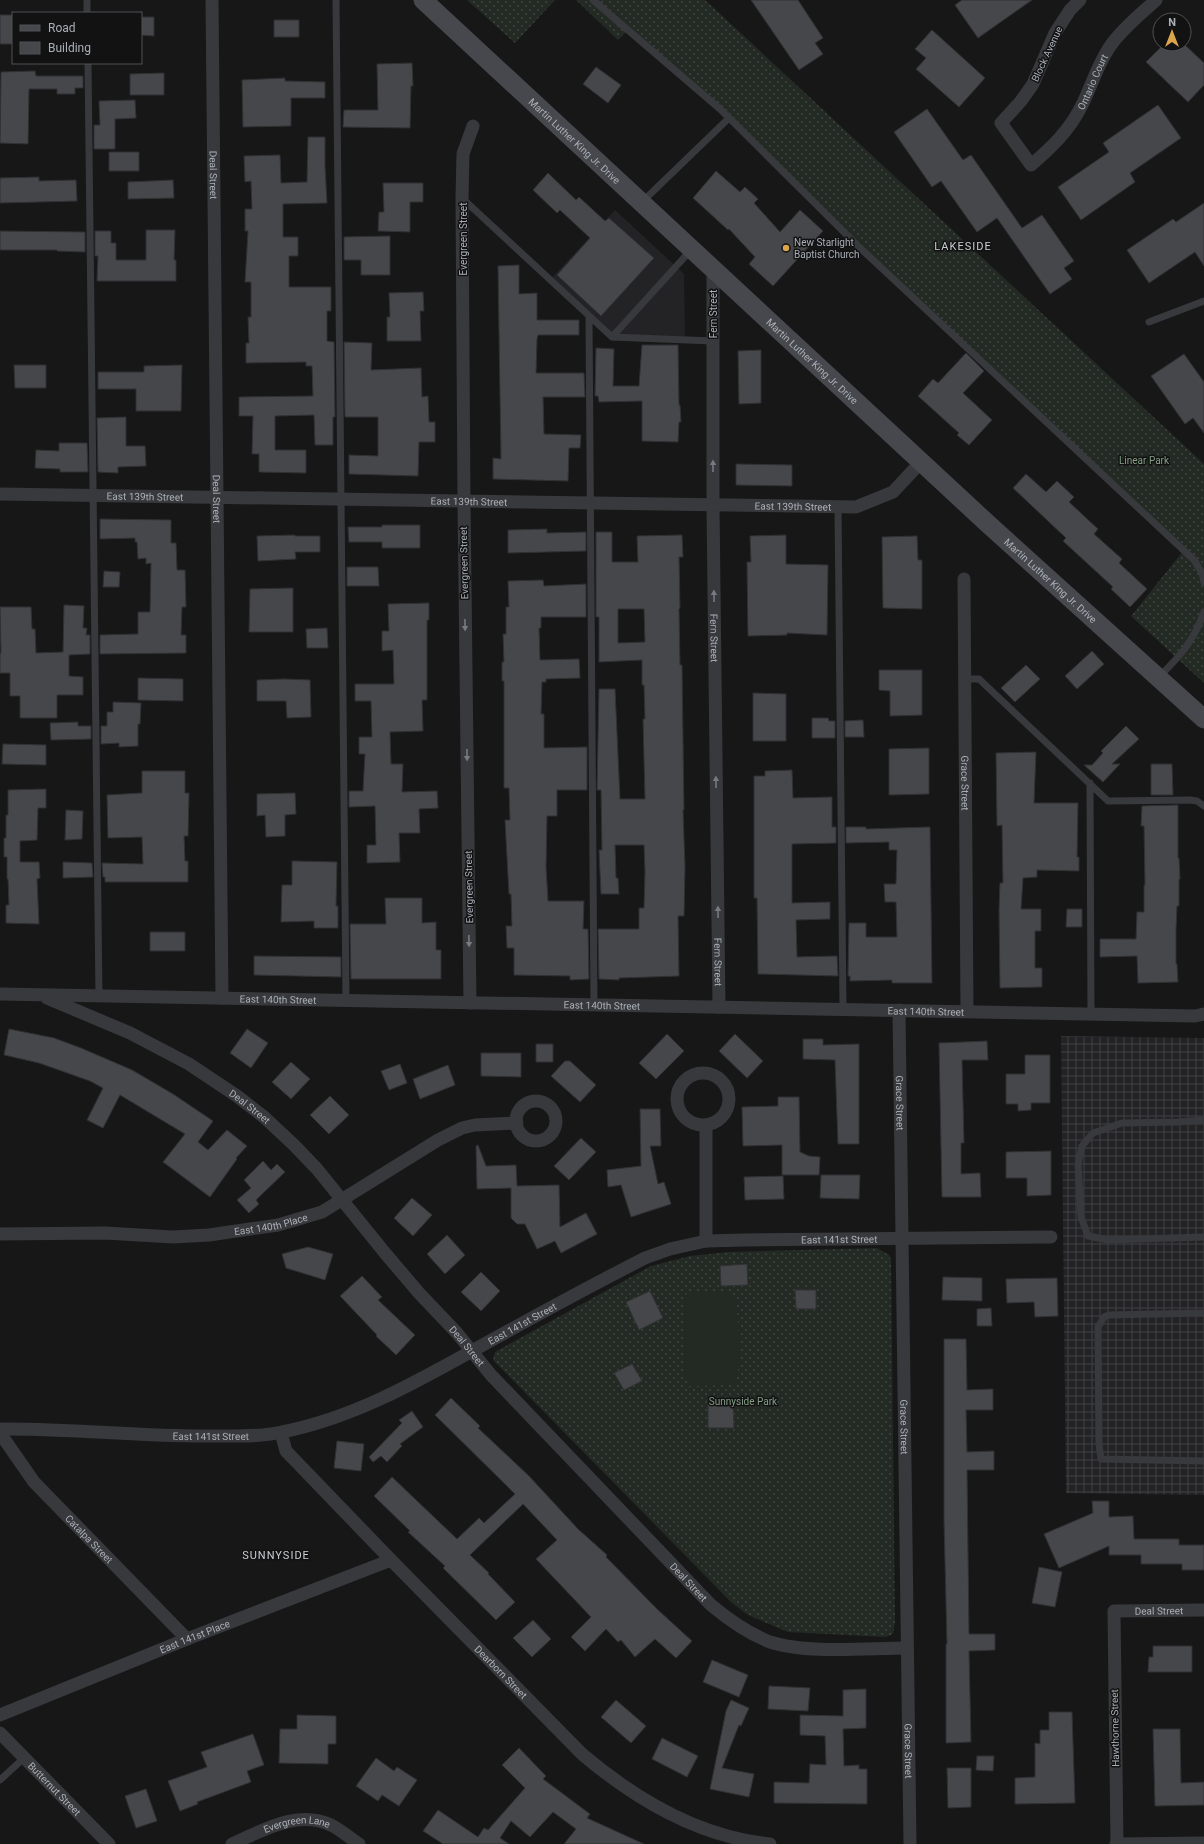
<svg xmlns="http://www.w3.org/2000/svg" width="1204" height="1844" viewBox="0 0 1204 1844" font-family="Roboto,sans-serif">
	<defs>
		<pattern id="industrial-grid" width="8" height="8" patternUnits="userSpaceOnUse"><rect width="8" height="8" fill="#232325"/><path d="M0 4h8M4 0v8" fill="none" stroke="#404042"/></pattern>
		<pattern id="grass-dots" width="8" height="8" patternUnits="userSpaceOnUse"><rect width="8" height="8" fill="#232a24"/><path d="M2 2h.1M6 6h.1" fill="none" stroke="#404642" stroke-width="1.8" stroke-linecap="round"/></pattern>
	</defs>
	<rect width="100%" height="100%" fill="#171718"/>
	<path fill="#232325" d="M615,210L684,274L685,341L612,337L549,281Z"/>
	<path fill="url(#industrial-grid)" d="M1061,1036L1204,1038V1495L1066,1493Z"/>
	<path fill="url(#grass-dots)" d="M467,0H555L515,43Z
		M576,0H705L1204,464V683L1131,616L1184,550L858,246L720,109L628,30L618,40Z
		M877,1248L889,1255L891,1260L895,1622L893,1634L886,1637L788,1632L748,1615L732,1603L493,1360L495,1352L651,1266L690,1256L729,1252Z"/>
	<path fill="#232a24" d="M687,1293H731L736,1298C738,1316 743,1371 734,1385L689,1386L684,1377V1298Z"/>
	<path fill="#46474b" stroke="#313134" fill-rule="evenodd" d="M751,0H798L823,38L815,43L823,54L799,70Z
		M962,0H1032L978,38L955,5Z
		M0,15H13V44H0Z
		M141,17H154V36L141,35Z
		M274,20H299V37H274Z
		M932,30L985,78L959,107L916,69L926,58L915,49Z
		M1164,44H1184L1204,63V85L1188,102L1146,62Z
		M412,63L413,86H411L410,128L343,127L344,110H378L377,64Z
		M596,67L621,85L608,103L583,84Z
		M35,71L36,76H83V88H75V94H57V89H29L28,144L0,143L1,72Z
		M164,73V95H130V74Z
		M285,78V81L325,82V98H291V126L243,127L242,80Z
		M135,100L136,118L115,119V149H94V125H100L99,101Z
		M1158,105L1181,138L1130,173L1135,182L1081,220L1058,187L1109,152L1103,143Z
		M927,109L963,160L971,155L1022,228L1042,215L1074,261L1064,268L1072,279L1050,294L997,218L977,232L941,181L932,187L894,132Z
		M308,137H325V166L327,203L283,204V237H298V256H289V287H331V311H327V341L334,342L335,417H333V445H315L314,415L275,416V450H306V473L259,472V454H252L253,416H239V397L313,396L312,366H306V362L246,363V343H249L248,317H251V282H245L248,231H245V209H252L251,181L245,182L244,156L280,155L281,183L307,182Z
		M109,152H139V171H109Z
		M716,171L740,192L745,187L758,199L754,203L780,232L800,210L823,231L773,286L749,264L755,257L729,229L728,230L693,198Z
		M548,173L576,200L579,197L605,221L609,218L654,258L601,316L557,275L590,238L560,210L557,213L533,190Z
		M39,177V181L76,180L77,201L0,203V178Z
		M173,180L174,198L128,199V182Z
		M383,183H423V202H410V232L378,231L379,212H384Z
		M1204,203V266L1195,252L1149,283L1127,250L1173,219L1176,222Z
		M146,230H175L174,260H176V281H97L98,256H95V231H111V243H116V260H146Z
		M0,231L85,232V252L57,251V250H0Z
		M390,236V275H361V260H344V237Z
		M519,265V294L537,293V320H579V335H538L537,339L536,373H584L585,397H543L544,434L581,435L580,448H569L568,481L493,479V458L501,459L498,266Z
		M423,292L424,311H420L421,341H387V317H390L389,293Z
		M344,342L372,343L371,370L421,368L422,397L428,396L429,422H435V442H419L418,476L349,474V455L378,456V417H345Z
		M642,345H678L679,405H680L681,422H679L678,442L642,441V401L599,402L598,396H595L596,348L614,349L613,386H639Z
		M761,350V403L739,404L738,351Z
		M966,353L984,371L963,393L992,420L969,445L957,435L959,433L918,396L933,379L938,383Z
		M1184,354L1204,382V433L1193,418L1185,424L1151,376Z
		M14,365H46V388H15Z
		M182,365L181,411H136V389H98V372H144V366Z
		M126,417V446H145L146,466L118,467V473L98,472L97,418Z
		M59,443H87L88,472H60V469L35,468L36,450L59,451Z
		M736,464L792,465V486L736,485Z
		M1026,474L1046,492L1057,481L1074,497L1069,502L1098,529L1094,534L1122,559L1119,563L1147,589L1130,607L1111,589L1113,587L1063,541L1066,538L1013,488Z
		M100,519L171,520V543H176L177,570H185L186,607H182L181,635H186V653L100,654V635L138,634V612H150L151,563L146,564V558L138,559L137,542H135V538L100,539Z
		M382,525H420V548H382V542H349L348,527H382Z
		M547,529V533L586,532V551L508,553V530Z
		M596,532H612V562H638L637,536L682,535L683,557H679L680,608L679,609L680,665H682L684,810H683L685,867L684,916H678L679,976L619,978V980L599,979L598,929H639V908H644L645,872L644,845H615L616,878H618L619,894H601L599,850H602L601,790H597L599,689H615L620,799H645L643,719H645L644,685H642V660L599,662V617H596ZM618,609H644L645,642L618,643Z
		M295,535V536H320V552H295L296,559L258,561L257,536Z
		M786,535V564L828,565L827,635L787,633V635L748,636L747,562H751L750,536Z
		M917,536L918,560H922V609L883,608L882,537Z
		M347,567H378L379,586H347Z
		M104,571L120,572L119,587H103Z
		M543,580L544,586L586,584V617H541V628H539L540,660L579,659L580,678L546,679V682H542L541,714H544V748L587,747V790H557V816H547L546,867L548,901H584L583,929H588L589,979L570,980V976L514,975V948H507L506,926H512L511,894H509L505,820H510L509,788H504V681H502V662H504L503,634H506V607H509L508,581Z
		M293,588V632H249L250,589Z
		M429,603V620H427V700H422L423,731L390,732L391,764H403L402,792L437,791L438,808L419,809L420,833H399L400,862L367,863V845H376L375,806L349,807V791H363L365,754H359V737H372L371,701H355V684H394L393,650L382,651V631H389L388,604Z
		M64,605L84,606L83,628H87L86,635H90V654L69,655V676L83,677V695H57V718H20V696H10V673H0V653H1L0,607H31L32,629H35L36,653L63,652Z
		M327,628L328,648H307L306,629Z
		M1092,651L1104,664L1077,689L1065,676Z
		M1026,665L1040,679L1015,702L1001,688Z
		M879,670H922V715L890,716V691L879,690Z
		M138,678L183,679V701L138,700Z
		M284,679L310,680L311,717L287,718L286,701H257V680Z
		M753,693L786,694V741H753Z
		M113,702L141,703L140,724H138V746L119,747V743L101,744V726H107V712H113Z
		M812,718H828L829,721H835V738H812Z
		M863,720L864,737H845V721Z
		M78,722V726H91V739L51,740L50,723Z
		M1126,726L1139,739L1112,764H1120L1103,782L1084,765H1092L1103,753L1101,751Z
		M3,744L46,745V765L2,764Z
		M929,748V794L889,795V749Z
		M1036,752L1034,803H1078L1077,857H1079V871L1037,870V877L1023,878L1021,909H1041V931H1035V968H1042V987L1000,988L999,910L1000,883H1003L1002,825L997,826L996,753Z
		M1151,764H1172L1173,795H1151Z
		M792,770L793,798L832,797V827H836V843L792,844V903L830,902V919L796,920L797,957L837,956L838,976L758,974L757,898H754V776H765V771Z
		M142,771H185V793H189L188,836H184L185,861H188V882H105V877H103L102,863L143,864L142,837L108,838L107,795L142,793Z
		M46,789V808H38L37,840L20,841V862H39L40,878L37,879L39,924L6,923V905H9L8,879H7V857H4V838H6V815H8V790Z
		M295,793L296,814L285,815V836L266,837L265,815L257,816V794Z
		M1178,805V858H1179L1180,879H1179V906H1177L1176,929V964H1177L1178,982L1138,983L1137,956L1100,957V939H1136L1137,912H1144V885H1145L1144,826H1141L1142,806Z
		M66,810L83,811L82,839L65,840Z
		M846,827H866V829L930,827L932,983H892V980L850,981V976H848L849,923H866V937H897L896,902H885L884,884H896L897,850H889V842L846,843Z
		M292,861L337,862L336,906H338V928H314V921L281,922L282,885H292Z
		M63,862L92,863L93,877L63,878Z
		M385,898H422V923L436,922V950H441V979H351L350,924H386Z
		M1067,909H1082V927H1066Z
		M150,932H185V951H150Z
		M254,956L341,957V977L254,975Z
		M9,1029L54,1038L81,1048L132,1070L173,1094L213,1121L198,1142L208,1150L227,1130L247,1146L236,1158L237,1159L210,1197L163,1162L185,1134L120,1095L103,1128L87,1120L103,1088L90,1081L39,1063L4,1055Z
		M247,1029L268,1043L251,1068L230,1053Z
		M667,1034L684,1051L656,1079L639,1063Z
		M735,1034L763,1061L747,1078L719,1051Z
		M803,1039H823V1045L859,1044V1144H838L835,1060L803,1059Z
		M987,1041L988,1060H962L964,1143H961V1174L980,1173L981,1197H942L939,1043Z
		M536,1044H553V1062H536Z
		M481,1053H521V1077L481,1076Z
		M1025,1055H1050V1103H1031V1110L1018,1111V1104H1006V1074H1025Z
		M565,1061H570L596,1085L580,1102L551,1076Z
		M291,1062L310,1079L291,1099L272,1082Z
		M400,1064L407,1083L389,1090L381,1071Z
		M448,1065L455,1085L420,1099L413,1079Z
		M330,1096L349,1115L329,1134L310,1115Z
		M778,1097H799L800,1152L809,1156L820,1157L819,1175H782V1145L743,1146L742,1107L778,1106Z
		M640,1109H660L661,1146H650L658,1184L664,1182L671,1204L631,1217L621,1185L608,1187L607,1170L641,1166Z
		M581,1138L596,1152L569,1180L554,1166Z
		M478,1145L486,1166L516,1165L517,1186L559,1185L560,1227L586,1213L597,1234L561,1253L555,1241L537,1249L525,1224H517L511,1218V1188L477,1189L476,1146Z
		M1051,1151V1195L1027,1196V1178H1006V1152Z
		M263,1161L271,1170L277,1164L285,1172L256,1200L259,1204L249,1213L237,1200L251,1188L244,1180Z
		M821,1175H860L859,1199L820,1198Z
		M783,1176L784,1199L745,1200L744,1177Z
		M412,1198L432,1215L413,1236L394,1218Z
		M447,1235L465,1255L445,1274L427,1254Z
		M308,1247L333,1254L325,1280L286,1268L282,1254Z
		M747,1264L748,1285L721,1286L720,1266Z
		M481,1272L500,1291L481,1311L461,1292Z
		M362,1276L382,1297L378,1300L415,1335L396,1355L376,1336L377,1335L340,1296Z
		M943,1277L982,1278V1301L942,1300Z
		M1057,1278L1058,1316L1035,1317L1034,1302L1007,1303L1006,1279Z
		M795,1290H816V1309H796Z
		M650,1291L663,1318L639,1330L626,1302Z
		M991,1308L992,1326H977V1309Z
		M944,1339H966L967,1390L993,1389V1410H966L967,1452L994,1451V1470H967L969,1634H995V1650L969,1651L971,1742L946,1743V1644H947L944,1521Z
		M632,1364L642,1381L624,1390L614,1373Z
		M451,1398L480,1426L478,1428L529,1476L578,1529L607,1555L606,1557L657,1609L692,1641L676,1658L655,1639L635,1657L621,1640L618,1642L606,1629L585,1651L571,1637L591,1617L536,1559L557,1540L523,1504L470,1555L489,1573L488,1574L515,1602L496,1620L443,1568L445,1566L408,1532L410,1531L374,1496L392,1477L457,1539L479,1518L484,1523L515,1494L435,1415Z
		M733,1403L734,1428H708V1404Z
		M412,1411L423,1427L400,1444L402,1446L387,1462L381,1456L373,1462L369,1457L402,1423L399,1420Z
		M337,1441L364,1444L361,1471L334,1468Z
		M1092,1501H1109V1517L1133,1516L1134,1539H1179V1545H1204V1570H1182V1564H1141V1555H1109V1546L1059,1568L1044,1534L1093,1513Z
		M1039,1567L1062,1572L1055,1607L1032,1603Z
		M533,1620L551,1639L532,1657L513,1638Z
		M1153,1646H1192V1672H1148L1149,1657H1153Z
		M712,1660L748,1675L739,1697L703,1682Z
		M769,1686L810,1688L808,1711L768,1709Z
		M866,1689V1728L843,1729L844,1766L859,1765V1769H867V1804L774,1803V1782L809,1783L810,1764L826,1765L825,1736L800,1735V1715L843,1716V1690Z
		M616,1700L646,1726L631,1743L601,1717Z
		M731,1700L749,1708L741,1726L739,1725L722,1768L754,1774L749,1797L710,1789L726,1711Z
		M1049,1712H1072L1075,1803L1015,1804V1778L1035,1777V1743L1040,1744V1730H1049Z
		M297,1715L336,1716V1744H328V1764L279,1763L280,1729H297Z
		M1153,1729H1180L1181,1783L1204,1782V1805L1155,1806Z
		M253,1734L264,1765L247,1771L251,1782L197,1802L198,1804L180,1811L168,1781L207,1767L201,1752Z
		M662,1738L698,1756L687,1777L652,1759Z
		M519,1748L546,1776L543,1779L590,1814L587,1818L644,1844H564L576,1829L553,1812L530,1837L511,1821L500,1838L509,1844H443L423,1831L438,1810L478,1837L484,1828L488,1830L525,1788L502,1765Z
		M977,1756H994L993,1771L976,1770Z
		M376,1758L394,1771L397,1767L417,1780L399,1806L382,1795L378,1801L356,1786Z
		M947,1768H971V1807L948,1808Z
		M146,1789L157,1821L136,1828L125,1796Z"/>
	<g fill="none" stroke-linecap="round" stroke-linejoin="round">
		<path stroke="#38393d" stroke-width="7" d="M87,0V13
			M336,0L346,1000
			M593,0L720,109L858,246L1194,560L1202,573L1204,582
			M88,63L99,996
			M463,199L612,337L713,341
			M641,203L729,118
			M589,318L594,1005
			M1149,322L1204,301
			M612,337L691,250
			M838,507L843,1009
			M1159,677C1180,656 1194,641 1204,612
			M965,679H979L1108,801L1190,800L1197,801L1204,806
			M1090,783L1091,1014
			M1204,1120L1178,1122L1122,1123L1093,1133L1082,1146L1078,1164L1081,1217L1088,1236L1108,1240L1204,1237
			M1204,1313L1109,1315L1104,1317L1098,1327L1099,1444L1101,1459L1204,1461
			M0,1780L24,1758"/>
		<g stroke="#38393d" stroke-width="13">
			<path id="s1" d="M212,0L222,998"/>
			<path id="s2" d="M1080,0L1070,10L1055,33L1033,84L1021,101L1001,123L1031,165C1051,148 1070,130 1082,105C1092,85 1098,63 1111,45C1123,28 1141,14 1156,0"/>
			<path id="s3" d="M713,269V506L719,1007"/>
			<path id="s4" d="M0,494L856,507L893,492L921,462"/>
			<path id="s5" d="M964,579L967,1011"/>
			<path id="s6" d="M0,994L1195,1016L1204,1014"/>
			<path id="s7" d="M47,998L130,1033L189,1064L237,1096L264,1117L294,1145L317,1169L385,1253L419,1293L457,1333L491,1375L711,1605C729,1620 747,1633 770,1642C806,1654 868,1648 907,1648"/>
			<path d="M470,1003L464,502L462,199L463,154L473,126"/>
			<path id="s8" d="M899,1010L910,1844"/>
			<circle cx="703" cy="1099" r="26"/>
			<circle cx="536" cy="1121" r="20"/>
			<path d="M706,1125V1241"/>
			<path id="s9" d="M0,1234L105,1233L173,1237L209,1235L278,1225L322,1212L438,1140L462,1128L475,1125L517,1123"/>
			<path id="s10" d="M0,1429C71,1428 142,1437 214,1436C236,1436 260,1437 282,1432C354,1418 418,1381 481,1346C535,1316 590,1286 645,1258L670,1249L706,1241L745,1240L1051,1237"/>
			<path id="s11" d="M0,1433L34,1482L187,1639"/>
			<path id="s12" d="M281,1433L286,1451L391,1560L582,1754C635,1799 699,1837 770,1844"/>
			<path id="s13" d="M0,1715L187,1639L391,1560"/>
			<path id="s14" d="M0,1733L109,1844"/>
			<path id="s15" d="M232,1844C262,1831 297,1809 331,1825C341,1830 350,1838 359,1844"/>
			<path d="M1116,1844L1204,1843"/>
			<path id="s16" d="M1117,1844L1114,1611L1204,1610"/>
		</g>
		<path stroke="#46484d" stroke-width="19" id="s17" d="M423,0L987,523L1204,719"/>
	</g>
	<defs><path id="oneway-solid" d="M-6-.8H1V-3.2L6.5 0L1 3.2V.8H-6Z"/></defs>
	<g fill="#777a80">
		<use href="#oneway-solid" transform="translate(713 466) rotate(-90)"/>
		<use href="#oneway-solid" transform="translate(714 596) rotate(-91)"/>
		<use href="#oneway-solid" transform="translate(465 625) rotate(89)"/>
		<use href="#oneway-solid" transform="translate(467 755) rotate(89)"/>
		<use href="#oneway-solid" transform="translate(716 782) rotate(-91)"/>
		<use href="#oneway-solid" transform="translate(718 912) rotate(-91)"/>
		<use href="#oneway-solid" transform="translate(469 941) rotate(89)"/>
	</g>
	<circle fill="#dba54c" stroke="#121213" stroke-width="1.5" cx="786" cy="248" r="4"/>
	<g text-anchor="middle" dominant-baseline="central" stroke-width="3" stroke-linejoin="round" paint-order="stroke">
		<g font-size="10" fill="#aaafb7" stroke="#121213">
			<text transform="translate(1047 54) rotate(-65)">Block Avenue</text>
			<text stroke="none"><textPath href="#s2" startOffset="304">Ontario Court</textPath></text>
			<text stroke="none"><textPath href="#s17" startOffset="207">Martin Luther King Jr. Drive</textPath></text>
			<text stroke="none"><textPath href="#s1" startOffset="175">Deal Street</textPath></text>
			<text transform="translate(463 239) rotate(-90)">Evergreen Street</text>
			<text transform="translate(713 314) rotate(-90)">Fern Street</text>
			<text stroke="none"><textPath href="#s17" startOffset="531">Martin Luther King Jr. Drive</textPath></text>
			<text stroke="none"><textPath href="#s4" startOffset="145">East 139th Street</textPath></text>
			<text stroke="none"><textPath href="#s1" startOffset="499">Deal Street</textPath></text>
			<text stroke="none"><textPath href="#s4" startOffset="469">East 139th Street</textPath></text>
			<text stroke="none"><textPath href="#s4" startOffset="793">East 139th Street</textPath></text>
			<text transform="translate(464 563) rotate(-91)">Evergreen Street</text>
			<text stroke="none"><textPath href="#s17" startOffset="855">Martin Luther King Jr. Drive</textPath></text>
			<text stroke="none"><textPath href="#s3" startOffset="369">Fern Street</textPath></text>
			<text stroke="none"><textPath href="#s5" startOffset="204">Grace Street</textPath></text>
			<text transform="translate(469 887) rotate(-91)">Evergreen Street</text>
			<text stroke="none"><textPath href="#s3" startOffset="693">Fern Street</textPath></text>
			<text stroke="none"><textPath href="#s6" startOffset="278">East 140th Street</textPath></text>
			<text stroke="none"><textPath href="#s6" startOffset="602">East 140th Street</textPath></text>
			<text stroke="none"><textPath href="#s6" startOffset="926">East 140th Street</textPath></text>
			<text stroke="none"><textPath href="#s8" startOffset="93">Grace Street</textPath></text>
			<text stroke="none"><textPath href="#s7" startOffset="231">Deal Street</textPath></text>
			<text stroke="none"><textPath href="#s9" startOffset="272">East 140th Place</textPath></text>
			<text stroke="none"><textPath href="#s10" startOffset="883">East 141st Street</textPath></text>
			<text stroke="none"><textPath href="#s10" startOffset="547">East 141st Street</textPath></text>
			<text stroke="none"><textPath href="#s7" startOffset="555">Deal Street</textPath></text>
			<text stroke="none"><textPath href="#s8" startOffset="417">Grace Street</textPath></text>
			<text stroke="none"><textPath href="#s10" startOffset="211">East 141st Street</textPath></text>
			<text stroke="none"><textPath href="#s11" startOffset="139">Catalpa Street</textPath></text>
			<text stroke="none"><textPath href="#s7" startOffset="879">Deal Street</textPath></text>
			<text stroke="none"><textPath href="#s16" startOffset="278">Deal Street</textPath></text>
			<text stroke="none"><textPath href="#s13" startOffset="210">East 141st Place</textPath></text>
			<text stroke="none"><textPath href="#s12" startOffset="327">Dearborn Street</textPath></text>
			<text transform="translate(1115 1728) rotate(-91)">Hawthorne Street</text>
			<text stroke="none"><textPath href="#s8" startOffset="741">Grace Street</textPath></text>
			<text stroke="none"><textPath href="#s14" startOffset="78">Butternut Street</textPath></text>
			<text stroke="none"><textPath href="#s15" startOffset="69">Evergreen Lane</textPath></text>
		</g>
		<g font-size="10" fill="#aaafb7" stroke="#121213" text-anchor="start">
			<text x="794" y="242">New Starlight<tspan x="794" dy="12">Baptist Church</tspan></text>
		</g>
		<g font-size="10" fill="#849f85" stroke="#121213">
			<text x="1144" y="460">Linear Park</text>
			<text x="743" y="1401">Sunnyside Park</text>
		</g>
		<g font-size="11" letter-spacing="1" fill="#cbcdd3" stroke="#121213">
			<text x="963" y="246">LAKESIDE</text>
			<text x="276" y="1555">SUNNYSIDE</text>
		</g>
	</g>
	<rect x="12" y="12" width="130" height="52" fill="#121213" stroke="#4f5155"/>
	<rect x="20" y="25" width="20" height="6" fill="#46484d" stroke="#4f5155"/>
	<text x="48" y="32" font-size="12" fill="#aaafb7">Road</text>
	<rect x="20" y="42" width="20" height="12" fill="#46474b" stroke="#4f5155"/>
	<text x="48" y="52" font-size="12" fill="#aaafb7">Building</text>
	<g transform="translate(1172 32)"><circle r="19" fill="#121213" stroke="#4f5155"/>
	<path d="M0-3L7 15L0 10L-7 15Z" fill="#dba54c"/>
	<text y="-6" font-size="11" font-weight="bold" text-anchor="middle" fill="#aaafb7">N</text>
	</g>
</svg>
